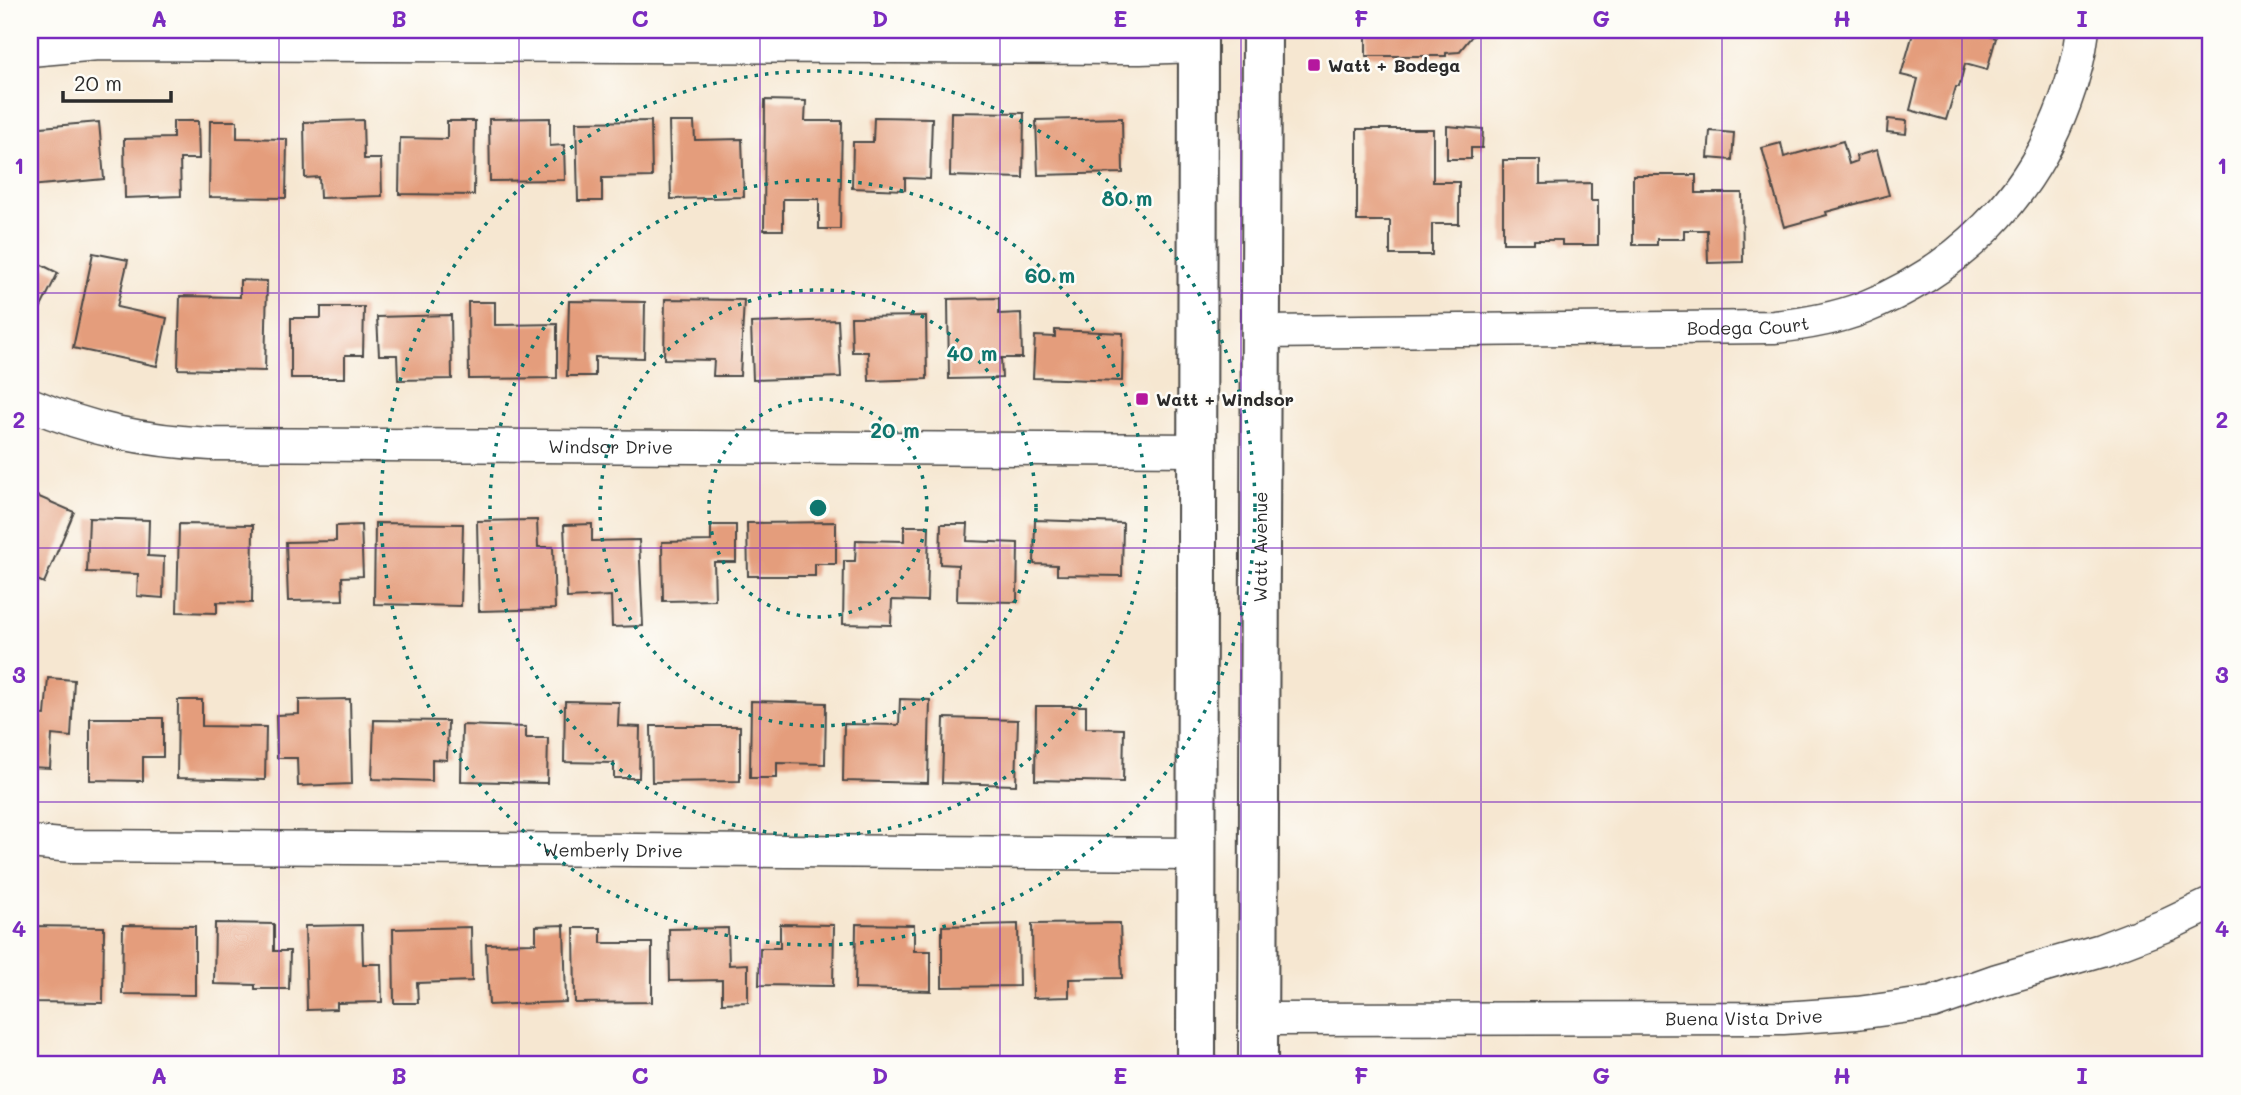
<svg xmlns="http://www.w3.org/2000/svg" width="2241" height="1095" viewBox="0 0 2241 1095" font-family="Mali,sans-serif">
	<rect width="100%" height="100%" fill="#fdfcf7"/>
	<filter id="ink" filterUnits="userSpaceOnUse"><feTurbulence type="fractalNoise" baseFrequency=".0143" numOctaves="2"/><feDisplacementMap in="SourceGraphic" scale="14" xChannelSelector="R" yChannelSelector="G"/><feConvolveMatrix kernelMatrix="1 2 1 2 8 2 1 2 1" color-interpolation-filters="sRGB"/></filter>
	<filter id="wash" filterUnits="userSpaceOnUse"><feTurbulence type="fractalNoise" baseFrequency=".00686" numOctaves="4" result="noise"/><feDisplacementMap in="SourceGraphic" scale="28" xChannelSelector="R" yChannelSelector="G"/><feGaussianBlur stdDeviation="1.57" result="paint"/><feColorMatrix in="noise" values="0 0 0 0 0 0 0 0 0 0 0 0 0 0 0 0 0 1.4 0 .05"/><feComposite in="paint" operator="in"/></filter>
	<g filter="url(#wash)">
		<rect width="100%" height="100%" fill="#f6e7d1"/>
		<g id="blocks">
			<path fill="#e49d7b" d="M1368,30H1472V36L1459,52L1446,53V56H1366V33H1368Z
				M1914,30H1968L1996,38L1987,70L1965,64L1959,87H1956L1946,120L1910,110L1918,79L1901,75Z
				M765,100L806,101L805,121H842L840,229H819V199H783V230H764Z
				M951,112L1024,113L1023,178L950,176Z
				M874,117L932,118L930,179L905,178V190L852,188L853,142H873Z
				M550,118V146L564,145L565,180L490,181L489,119Z
				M1122,118L1123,173L1038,175L1036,120Z
				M1888,119L1907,121L1906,134L1887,132Z
				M363,120L364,159H381L382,196L320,198L319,177L305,178L304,122Z
				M173,121H198L199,159H180L181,196L125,198L124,139L173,138Z
				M210,121H237V138L287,139L286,198L209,197Z
				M447,121H475L474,195L399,194L400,138L447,139Z
				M651,121L652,177L602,178V201H578L576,122Z
				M99,122L104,179L30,186V128Z
				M669,122H694L695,140L742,139L744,197L671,199Z
				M1447,126L1483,129L1482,148H1471V159H1447Z
				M1357,129H1433V182H1459V224H1432V255H1390V221H1357Z
				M1710,131L1734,133L1732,160L1708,158Z
				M1843,141L1849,164L1857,161L1856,156L1877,150L1889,195L1826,212L1827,215L1784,227L1762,148L1781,143L1784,157Z
				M1503,160H1540V184L1591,183V201H1598V245H1562V240H1534V243H1503Z
				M1633,175H1696V193H1742L1743,262L1708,263L1707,230H1684V239H1657V245H1633Z
				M93,253L128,260L117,307L167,318L157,366L73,348Z
				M30,259L58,273L33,323L30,322Z
				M240,280L267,281L265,371L178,369L180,296L240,297Z
				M999,298V314L1021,313L1022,358H1001L1002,378L949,379L948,299Z
				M665,299L744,300L740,376H713L714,360L664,359Z
				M569,301L645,302L644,358L595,357V376H567Z
				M468,302H495V325L557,324V378L469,379Z
				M321,307H364L363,355H345V378H291V318H321Z
				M451,315L452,379L398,380L397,355H379L377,317Z
				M926,316L927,379L869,381L868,352H852L851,317Z
				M838,320L841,377L753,380L751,323Z
				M1055,330L1123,333L1122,381L1033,378L1035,336L1055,337Z
				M30,493L74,512L44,583L30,577Z
				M89,518L149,520L148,556L164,557L163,598L137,596L138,574L87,572Z
				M537,520L538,547H553L555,609L479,611L477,521Z
				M1035,520L1123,523L1122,576L1057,575V565L1034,564Z
				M836,522V564H815V576H748L747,523Z
				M375,523L463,524L461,606L374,604Z
				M179,524L253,525L252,603L217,602V613L177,612Z
				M592,524V541L639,540L643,626L612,627L611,596L567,598L564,525Z
				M941,524H968L967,541L1018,543L1017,602L957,601L958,565L940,564Z
				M361,525L363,576L342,577L343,600L288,601L286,542L336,541V526Z
				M711,525H736V562H714L715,600L663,601L662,542L711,541Z
				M904,526H929L927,601L892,600L891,625L843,624L844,561H855L856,540L904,541Z
				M48,678L74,680L71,737L52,735L50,768L30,767V714L45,715Z
				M350,699L352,784L298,786L297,758H277L276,715L299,714V700Z
				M900,699L930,700L928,783L843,781L844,724L899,725Z
				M178,700H202V726L266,727L265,780L177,778Z
				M565,701L619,702L618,726L640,727L639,778H614V763L564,762Z
				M751,701L826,703L825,764L777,763V778H750Z
				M1036,706H1086V728L1124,729L1123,782L1035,780Z
				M90,718H163V757H143V781L90,780Z
				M944,718L1018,720L1016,785L942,783Z
				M374,720L448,721L447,760L432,759V781L372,779Z
				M462,725L526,727V738H548L547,783L461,781Z
				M651,726H740V781L652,782Z
				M215,923L274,924V951H290L289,989H255V985L214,984Z
				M1120,923L1122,978L1069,979V997L1033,998L1032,924Z
				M780,924L834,925L833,986L759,985L760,948H780Z
				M856,924L914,925V951H931V991L855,989Z
				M1018,924L1019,986L942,987V926Z
				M123,925L195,926V995L122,994Z
				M362,925L363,964H381L382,1002L337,1003V1009L307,1010L305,926Z
				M564,925L566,1002L489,1005L486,944L536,943V926Z
				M30,926L104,927L103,1003L30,1002Z
				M471,927L472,981L417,983L418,1003H394L393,929Z
				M574,928H601V943H652V1002L575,1003Z
				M728,928L729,965L748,964V1002L722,1003V980L670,981L669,929Z"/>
		</g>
	</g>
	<g filter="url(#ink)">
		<use href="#blocks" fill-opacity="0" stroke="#494744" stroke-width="2"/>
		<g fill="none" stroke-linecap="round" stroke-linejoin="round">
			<g stroke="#494744" stroke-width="35">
				<g id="minor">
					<path d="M30,50L98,44L1140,48L1198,46"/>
					<path id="s1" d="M1260,332L1774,327C1804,324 1835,319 1863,308C1958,270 2030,199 2065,102C2074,78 2080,55 2083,30"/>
					<path id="s2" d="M30,404C91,430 145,441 211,444L1197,450"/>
					<path id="s3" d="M30,842L72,846L1196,854"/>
					<path id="s4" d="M1259,1019L1783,1018L1857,1013L1932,1003L1997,980L2101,950L2169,924L2211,904"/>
				</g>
			</g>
			<g stroke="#494744" stroke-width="42">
				<g id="primary">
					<path d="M1196,1065L1198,30"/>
					<path id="s5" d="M1258,1065L1262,30"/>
				</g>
			</g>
			<use href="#minor" stroke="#fff" stroke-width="32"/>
			<use href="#primary" stroke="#fff" stroke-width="38"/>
		</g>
	</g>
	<path fill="none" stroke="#7b2cbf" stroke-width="2" stroke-opacity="0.55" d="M279,30V1065M519,30V1065M760,30V1065M1000,30V1065M1241,30V1065M1481,30V1065M1722,30V1065M1962,30V1065M30,293H2211M30,548H2211M30,802H2211"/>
	<g fill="none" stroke="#0f766e" stroke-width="3.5" stroke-dasharray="3.5 7">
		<circle cx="818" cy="508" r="109"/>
		<circle cx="818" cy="508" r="218"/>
		<circle cx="818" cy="508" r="328"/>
		<circle cx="818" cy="508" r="437"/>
	</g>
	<g fill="#b5179e" stroke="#fdfcf7" stroke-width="2.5">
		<rect x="1307" y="58" width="14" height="14" rx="3.5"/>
		<rect x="1135" y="392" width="14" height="14" rx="3.5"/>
	</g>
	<g text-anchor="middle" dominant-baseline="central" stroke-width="5" stroke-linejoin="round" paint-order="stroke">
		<g font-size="18" font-weight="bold" fill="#2b2b2b" stroke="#fdfcf7" text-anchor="start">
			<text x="1328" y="65">Watt + Bodega</text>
			<text x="1156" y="399">Watt + Windsor</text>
		</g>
		<g font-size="18" fill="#2b2b2b" stroke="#fdfcf7">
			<text stroke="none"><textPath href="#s1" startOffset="488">Bodega Court</textPath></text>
			<text stroke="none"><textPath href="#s2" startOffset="586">Windsor Drive</textPath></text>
			<text stroke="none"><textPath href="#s5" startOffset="518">Watt Avenue</textPath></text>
			<text stroke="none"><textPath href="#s3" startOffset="583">Wemberly Drive</textPath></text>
			<text stroke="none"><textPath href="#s4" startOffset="485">Buena Vista Drive</textPath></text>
		</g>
	</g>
	<circle cx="818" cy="508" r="10" fill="#0f766e" stroke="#fdfcf7" stroke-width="3.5"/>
	<g font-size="21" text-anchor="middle" font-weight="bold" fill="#0f766e" stroke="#fdfcf7" stroke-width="5" stroke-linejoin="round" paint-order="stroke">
		<text x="1127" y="206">80 m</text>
		<text x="1050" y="283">60 m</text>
		<text x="972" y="361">40 m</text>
		<text x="895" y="438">20 m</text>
	</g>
	<rect width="2241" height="1095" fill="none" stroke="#fdfcf7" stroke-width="77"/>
	<path d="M63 91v10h108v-10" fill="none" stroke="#2b2b2b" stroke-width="3.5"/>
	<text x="74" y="91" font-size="21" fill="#2b2b2b" stroke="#fdfcf7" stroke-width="5" paint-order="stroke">20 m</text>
	<rect x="38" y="38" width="2164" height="1018" fill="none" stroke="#7b2cbf" stroke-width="2.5"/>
	<g font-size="23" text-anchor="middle" font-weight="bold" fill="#7b2cbf">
		<text x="159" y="27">A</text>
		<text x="399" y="27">B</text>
		<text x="640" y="27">C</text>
		<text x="880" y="27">D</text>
		<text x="1120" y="27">E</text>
		<text x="1361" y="27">F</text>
		<text x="1601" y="27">G</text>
		<text x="1842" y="27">H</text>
		<text x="2082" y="27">I</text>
		<text x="19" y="174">1</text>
		<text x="2222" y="174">1</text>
		<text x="19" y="428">2</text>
		<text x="2222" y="428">2</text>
		<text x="19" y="683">3</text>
		<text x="2222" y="683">3</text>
		<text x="19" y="937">4</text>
		<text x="2222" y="937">4</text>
		<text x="159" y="1084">A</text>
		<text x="399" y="1084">B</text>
		<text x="640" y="1084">C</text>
		<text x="880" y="1084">D</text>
		<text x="1120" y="1084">E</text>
		<text x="1361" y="1084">F</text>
		<text x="1601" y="1084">G</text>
		<text x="1842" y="1084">H</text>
		<text x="2082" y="1084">I</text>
	</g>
</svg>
